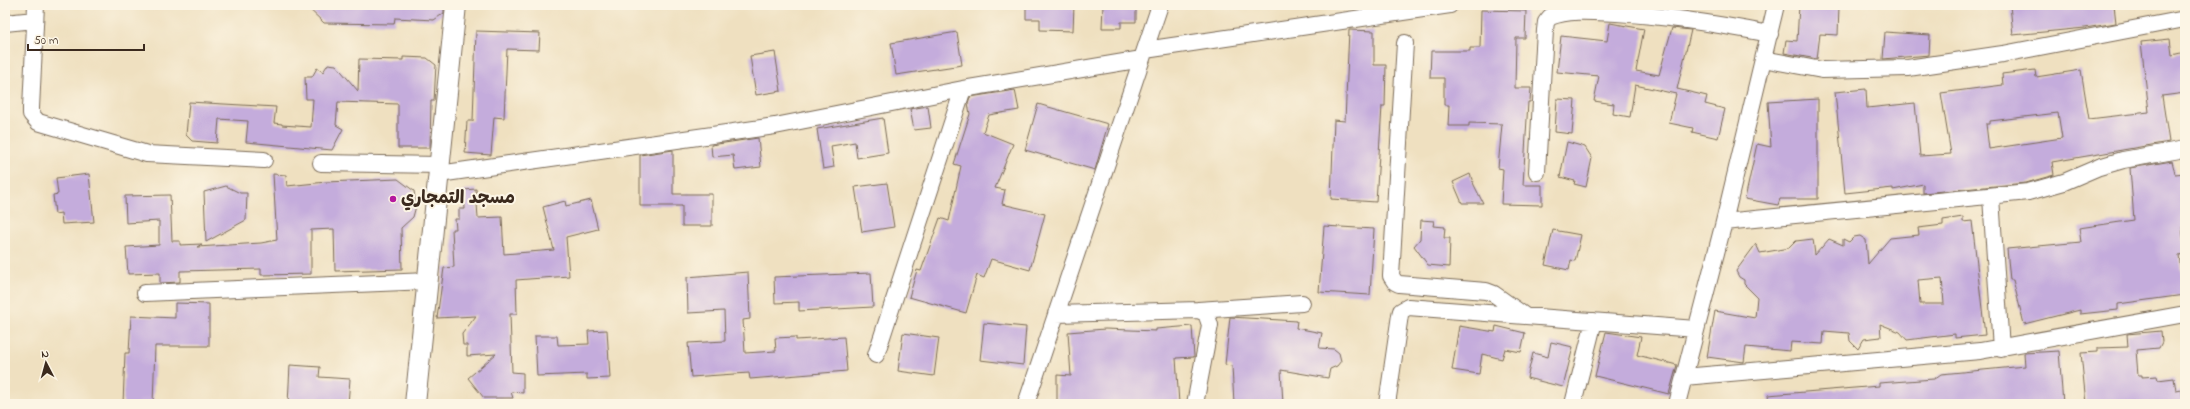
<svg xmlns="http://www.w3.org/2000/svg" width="2190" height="409" viewBox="0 0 2190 409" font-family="'Indie Flower','Playpen Sans Arabic',sans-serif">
	<rect width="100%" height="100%" fill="#fcf5e5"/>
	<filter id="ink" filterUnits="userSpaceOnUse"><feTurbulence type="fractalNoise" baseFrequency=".025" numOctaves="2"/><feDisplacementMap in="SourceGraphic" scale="8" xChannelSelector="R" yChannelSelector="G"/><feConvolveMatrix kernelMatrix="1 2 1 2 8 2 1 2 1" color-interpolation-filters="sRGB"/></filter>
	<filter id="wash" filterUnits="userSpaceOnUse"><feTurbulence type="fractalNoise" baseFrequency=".012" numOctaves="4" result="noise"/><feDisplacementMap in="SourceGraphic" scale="16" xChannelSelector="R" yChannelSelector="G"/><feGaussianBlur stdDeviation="0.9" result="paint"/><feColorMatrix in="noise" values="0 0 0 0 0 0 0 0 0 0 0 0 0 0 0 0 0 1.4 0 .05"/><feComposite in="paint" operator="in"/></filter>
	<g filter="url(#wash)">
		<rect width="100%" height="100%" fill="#efe0c0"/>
		<g id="blocks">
			<path fill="#c4acdc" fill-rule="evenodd" d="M305,5H444V13L434,20L395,18L394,24L324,23Z
				M1026,5H1074L1073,31L1040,30V19H1026Z
				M1103,5H1136V22H1121V28H1102Z
				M1799,5L1839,6L1838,35L1820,34L1817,59L1784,53L1786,40L1797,41Z
				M2010,5H2114L2116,23L2085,28L2013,35Z
				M1481,10L1526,11L1525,38H1516L1515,88H1531L1530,102H1528L1523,185H1542V205L1501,204L1503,169L1498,168L1502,124L1469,123V126H1448L1449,105H1444V78H1430L1431,51H1470V48H1480Z
				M1610,23L1644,29L1636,71L1659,75L1672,28L1691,30L1677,89L1707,96L1705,104L1725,109L1718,138L1692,132L1693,128L1669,123L1676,94L1635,85L1630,117L1613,114L1614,104L1594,101L1599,76L1557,72L1561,36L1607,41Z
				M1349,30L1374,31V65H1386L1385,106H1382L1376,202L1331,199L1334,120L1345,121Z
				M476,31L540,33L539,50L507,49L504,118L494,117L491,155L465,153L467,121H473Z
				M957,32L962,65L896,75L891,43Z
				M1885,32L1930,35L1929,55L1883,59Z
				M2170,39L2172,55L2185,52V93L2162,96L2169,142L2052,162L2054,175L2026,183L1923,193V184L1893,190V188L1845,193L1835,92L1866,89L1867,108L1915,103L1920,156L1951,154L1941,93L2003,85L2002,74L2035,70L2036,77L2081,70L2089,119L2149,112L2141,42ZM2058,113L2062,138L1989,149L1986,124H1990V121Z
				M775,52L781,91L756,95L750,56Z
				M403,57L427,58L436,65L434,101H431L430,148H398V104L338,102L336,125L343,129L332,150L246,142L248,121L219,119L217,143L192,141L186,135L189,102L276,107L274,123L282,124V125L311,127L313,99H306L305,77H312L317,68L323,72L328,64L336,65L358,91L359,59L403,60Z
				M1015,90L1019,110L989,115L983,132L1013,144L995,188L1005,190L1002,204L1045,214L1030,270L991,259L984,278L977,275L966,313L909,297L917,270L921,271L940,218L949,221L961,166L954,164L970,114L968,103L970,97Z
				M1557,99L1575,100L1572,134L1555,132Z
				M1818,99V199H1780L1778,205L1745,199L1757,144L1771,147L1768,102Z
				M1038,104L1108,124L1095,170L1025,150Z
				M928,106L931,128L914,130L910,109Z
				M883,118L888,153L857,158L855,142L831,146L834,167L823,169L817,129Z
				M758,138L761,167L735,170L733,155L712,157L711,145Z
				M1567,142L1585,147L1592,158L1586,187L1574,184L1575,181L1560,177Z
				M673,150V194H712V226H682V206H640V155Z
				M2172,161L2175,174L2185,173V227H2182L2185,254L2179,255L2184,295L2118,304V310L2080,314V310L2024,324L2013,280H2010L2007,249L2081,242L2079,228L2134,220L2130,168Z
				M89,174L94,222L62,224L61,213L55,214L53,195L58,194L56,178Z
				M273,174L286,175L287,186L326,182L398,179L414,191L416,206L413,217L401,228L402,269L335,271L334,229L311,230V274L261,275V269L180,271V282L160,283V273L128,274L126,247L159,245V221L126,223L125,196L170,195L172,241H180V245L202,244L197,247L261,243L277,240Z
				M1470,174L1474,185L1483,203H1462L1453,182Z
				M887,183L894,227L862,232L855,187Z
				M226,186L240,193H247L246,220L206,242L204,192Z
				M476,189L478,218L502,217L504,254L554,250L543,207L565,201L566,206L591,200L598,229L566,237L569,276L516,280L517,314H510L512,372L523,373V393L511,392L513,398H484L468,378L496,354L467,356V345H463L462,334L476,316L437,318L444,268L454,267L452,229H456L455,219H459V209H465L464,190Z
				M1963,217V222L1972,221L1985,335L1955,338V334L1907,340L1900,332L1880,324L1881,337L1864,339L1858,349L1850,341L1849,333L1824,331L1823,344L1791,342L1790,351L1746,347L1744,362L1707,357L1715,311L1755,318L1757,297L1744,284V280L1739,277L1736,271L1756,244L1760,253L1789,248L1796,241L1813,239L1815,255L1829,239L1843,245V239L1849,242L1854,237L1860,236L1866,240L1868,264L1890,238L1919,235L1918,228L1943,225V220ZM1942,278L1944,304H1920L1918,280Z
				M1421,220L1434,221L1433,226L1445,227L1444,238H1450L1449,267L1428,265L1414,246L1420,239Z
				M1324,226L1374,229L1370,295L1319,292Z
				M1553,230L1581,235L1575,261L1571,260L1569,270L1545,265Z
				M748,272L750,319L743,320L745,353L776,351L775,338L796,337V340L844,337L847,371L750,379L749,373L691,377L688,343L725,341L724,311L688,313L687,277Z
				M871,273L873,307L799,311V302L775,303L774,277Z
				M175,303L209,304V346H155L153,404H123L125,353H129L131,316L175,318Z
				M1230,317L1297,321L1296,328L1322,333L1319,348L1334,349L1339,353L1341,361L1337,366L1330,369L1328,378L1281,370L1283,404H1234L1232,366L1225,365Z
				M984,323L1026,327L1023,365L980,360Z
				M1192,326L1194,357L1176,358L1179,404H1057V375L1071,376L1068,332L1105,329L1156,331V329Z
				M1459,326L1495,332L1496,326L1525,333L1521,352L1505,349L1502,359L1482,354L1479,374L1452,370Z
				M607,330L610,378L587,379V374L537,376L535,336H557L558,345L589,344L588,331Z
				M2161,331L2162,342L2159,348L2136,350L2138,375H2142V377L2157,376L2158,380L2174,378L2176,391L2182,390L2183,404H2086L2081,353L2097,352V348L2128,347L2127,334Z
				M1606,332L1641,337L1637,355L1677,365L1669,394L1595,376Z
				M903,333L939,338L934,376L898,371Z
				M1551,342L1573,347L1563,387L1527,378L1533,353L1548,357Z
				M2059,351L2063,404H1769L1768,395L1879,386V383L1934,379L1941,374L2025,366L2024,353Z
				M290,365L320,367L319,377L350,379L348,404H288Z"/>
		</g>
	</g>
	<g filter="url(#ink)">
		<use href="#blocks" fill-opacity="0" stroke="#7a6a57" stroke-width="1"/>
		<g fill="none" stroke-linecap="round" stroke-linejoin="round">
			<g stroke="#7a6a57" stroke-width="18">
				<path id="minor" d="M36,5L31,108V114L38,122L147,154L264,160
					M5,23L35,20
					M1405,43L1391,276L1395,282L1399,284L1486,291L1494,294L1525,316
					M1145,50L1450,5
					M1763,59L1822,70L1908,68L2003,54L2185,19
					M321,163L440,165
					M1537,172L1545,30L1546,22L1550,17C1571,9 1594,12 1616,13C1668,16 1718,24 1770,34
					M439,174L775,126L963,89L1142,59
					M1991,197L2001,349
					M1724,222L2028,192L2064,182L2099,167L2123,160L2185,149
					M145,293L428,281
					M1198,310L1302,303
					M1056,314L1198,310L1206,313L1210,325L1195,404
					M876,355L963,89
					M1684,377L1980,351L2185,314
					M1026,404L1160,5
					M1387,404L1400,315L1401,311L1408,307L1696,329
					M1573,404L1594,321
					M1677,404L1724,222L1776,5"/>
			</g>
			<g stroke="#7a6a57" stroke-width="22">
				<path id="tertiary" d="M415,404L456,5"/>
			</g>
			<use href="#minor" stroke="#fff" stroke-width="16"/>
			<use href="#tertiary" stroke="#fff" stroke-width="20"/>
		</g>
	</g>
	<circle fill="#b5179e" stroke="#fcf5e5" stroke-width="1.5" cx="393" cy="199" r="4"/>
	<g text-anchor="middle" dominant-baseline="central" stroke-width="4" stroke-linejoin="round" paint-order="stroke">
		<g font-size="18" font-weight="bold" fill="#3b2a1e" stroke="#fcf5e5" text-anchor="start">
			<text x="401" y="199">مسجد التمجاري</text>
		</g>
	</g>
	<rect width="2190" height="409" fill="none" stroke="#fcf5e5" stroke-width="20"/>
	<g transform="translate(46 363) rotate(354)" stroke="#fcf5e5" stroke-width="3" paint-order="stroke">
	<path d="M0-3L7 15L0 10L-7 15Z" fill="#3b2a1e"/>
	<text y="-6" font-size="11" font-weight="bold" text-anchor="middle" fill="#3b2a1e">N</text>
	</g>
	<path d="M28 44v6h116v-6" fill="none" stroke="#3b2a1e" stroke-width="2"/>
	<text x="34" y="44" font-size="12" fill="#3b2a1e" stroke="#fcf5e5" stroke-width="3" paint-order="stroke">50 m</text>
</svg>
